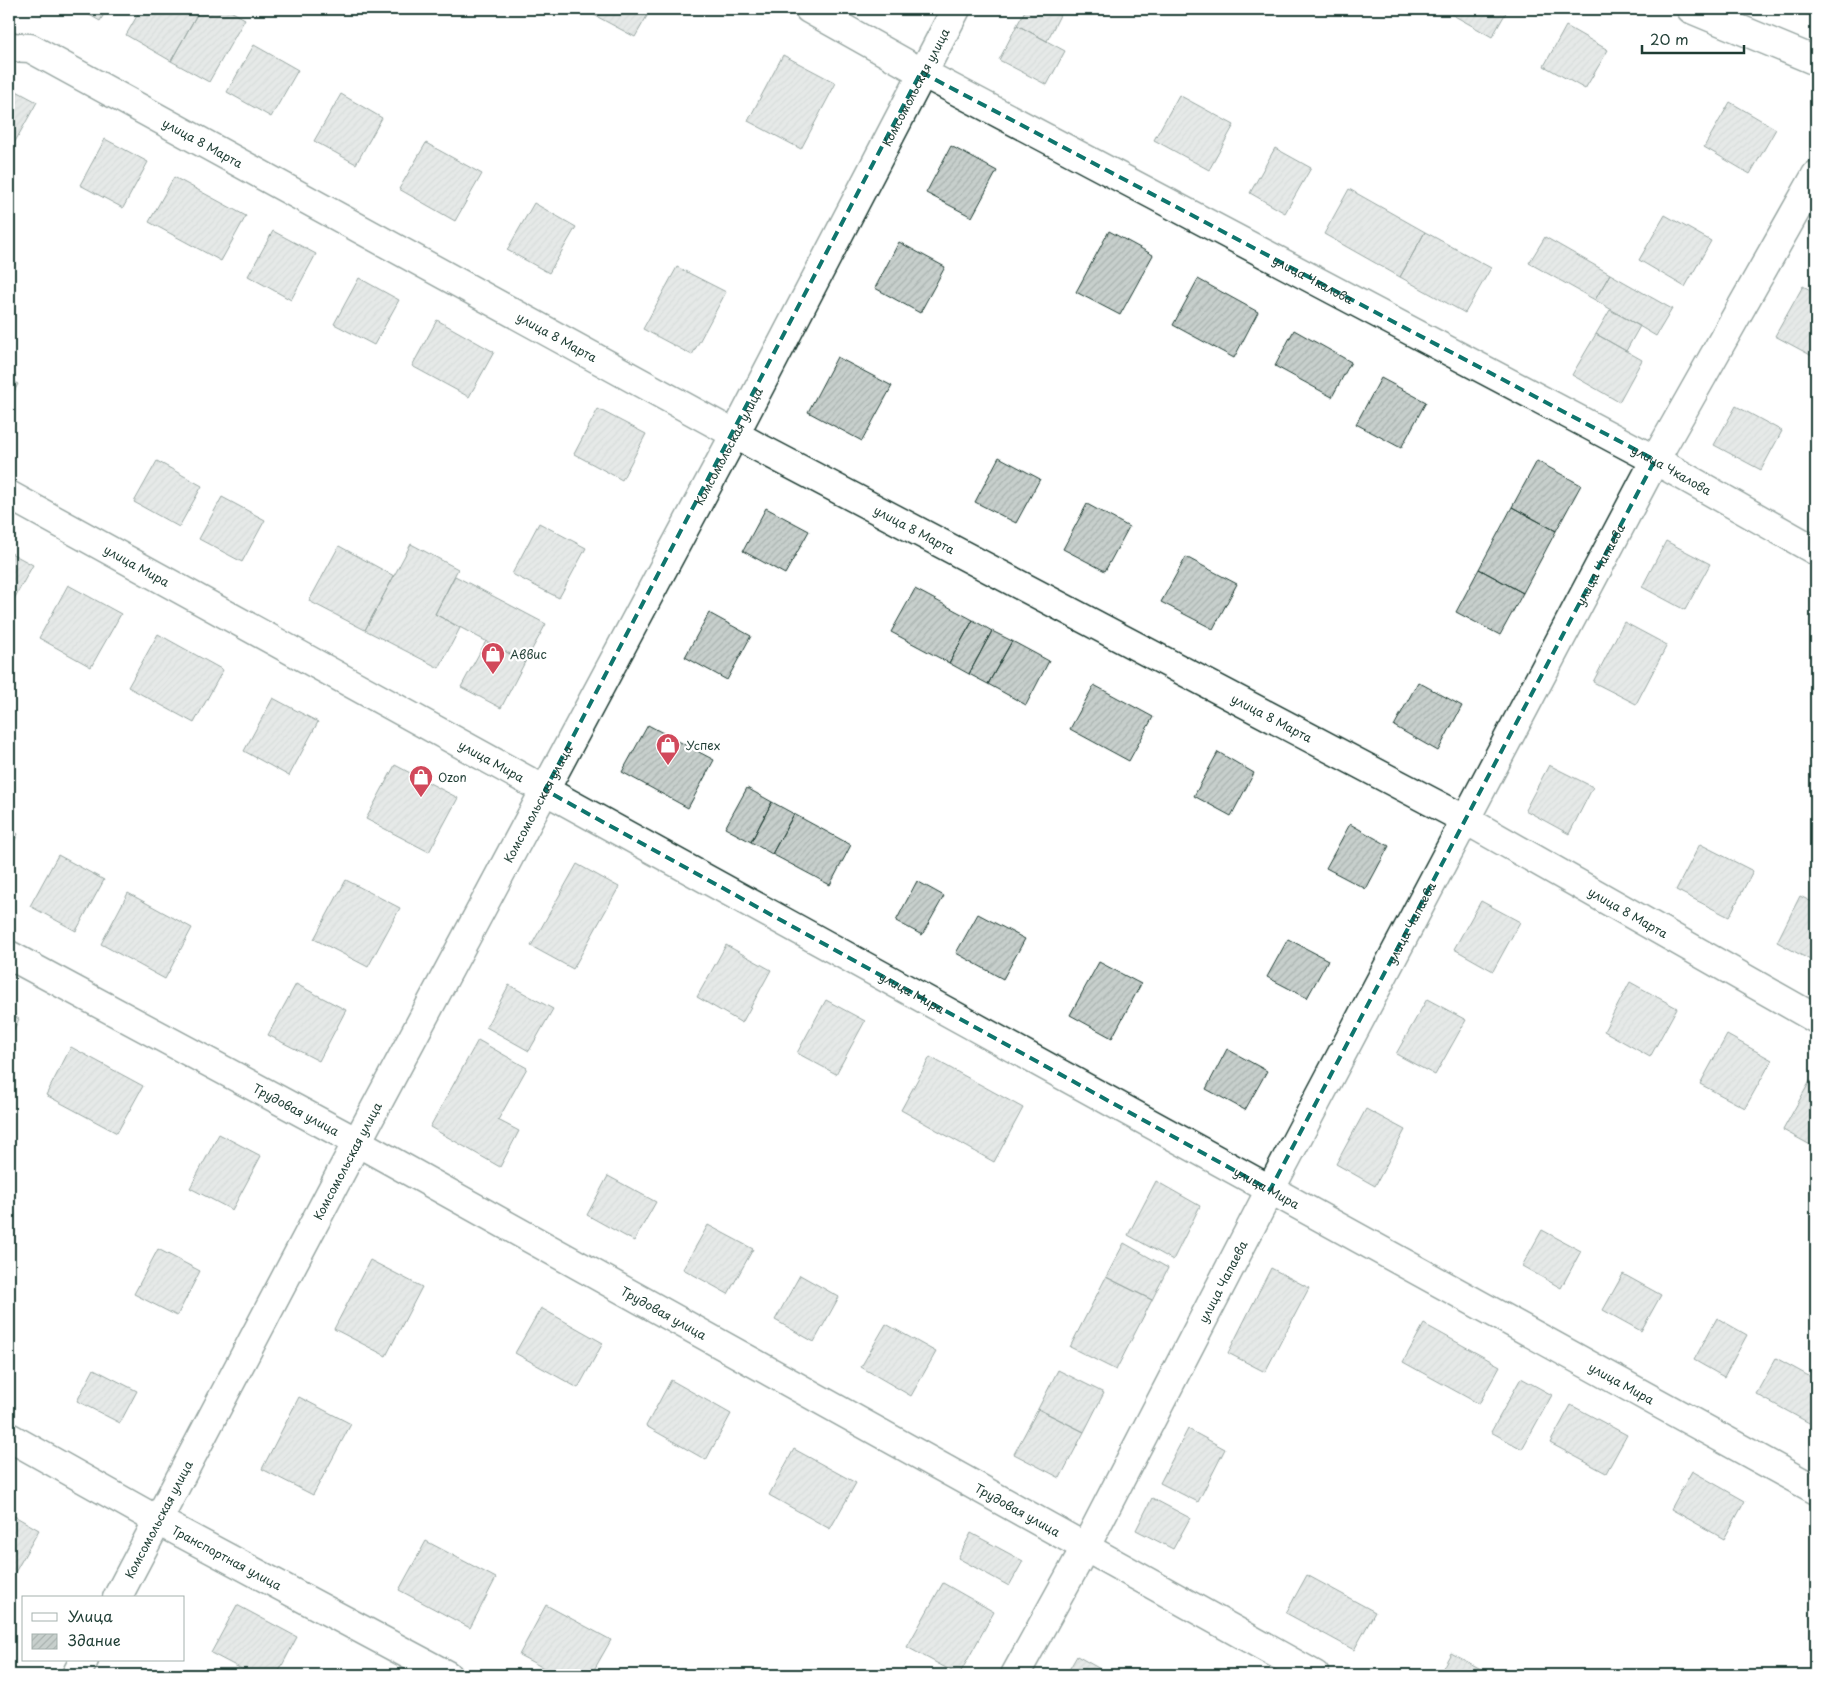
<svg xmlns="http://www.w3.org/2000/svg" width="1825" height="1684" viewBox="0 0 1825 1684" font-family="'Playpen Sans',sans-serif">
	<defs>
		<pattern id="building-hatch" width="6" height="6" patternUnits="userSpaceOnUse" patternTransform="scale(1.25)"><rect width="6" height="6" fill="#c7cfcc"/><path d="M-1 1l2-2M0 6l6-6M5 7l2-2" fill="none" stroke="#aab3b0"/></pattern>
	</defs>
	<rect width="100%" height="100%" fill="#fff"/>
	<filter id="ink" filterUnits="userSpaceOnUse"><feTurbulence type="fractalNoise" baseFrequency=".02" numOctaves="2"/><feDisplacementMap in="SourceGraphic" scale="10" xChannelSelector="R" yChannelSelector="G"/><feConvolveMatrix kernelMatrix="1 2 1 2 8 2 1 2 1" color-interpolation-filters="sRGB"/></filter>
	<g filter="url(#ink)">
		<path fill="url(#building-hatch)" stroke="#1f3d34" d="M79,9H107L100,21Z
			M141,9H200L171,61L126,35Z
			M200,9H227L245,19L209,82L171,61Z
			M583,9H651L635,37Z
			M1026,9H1048L1060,15L1047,41L1017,25Z
			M1445,9H1508L1492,37L1444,10Z
			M1017,25L1065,51L1047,85L999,60Z
			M1566,26L1608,50L1585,89L1544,66Z
			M254,45L298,70L271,117L227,92Z
			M783,55L836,83L801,149L748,121Z
			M9,87L37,102L12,147L9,146Z
			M341,94L382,118L356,164L314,141Z
			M1179,95L1234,125L1209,170L1154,140Z
			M1730,102L1776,129L1750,174L1704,147Z
			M105,139L148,162L123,208L80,185Z
			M426,143L482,174L455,221L399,189Z
			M951,146L997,171L972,217L926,193Z
			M1275,148L1311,168L1285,213L1250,193Z
			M174,177L246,216L221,261L149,222Z
			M1349,189L1425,232L1400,277L1324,234Z
			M534,203L576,227L549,273L507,250Z
			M1665,215L1711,241L1685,287L1639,260Z
			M273,231L316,254L291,300L248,276Z
			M1109,231L1153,255L1120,315L1076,292Z
			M1425,232L1491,268L1465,313L1400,277Z
			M1545,237L1610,274L1595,300L1529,263Z
			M899,242L945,267L920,313L875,288Z
			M677,267L726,292L692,355L643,329Z
			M1610,274L1672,309L1656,336L1595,300Z
			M359,278L399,300L374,345L334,324Z
			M1198,279L1258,312L1234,358L1173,325Z
			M1803,286L1816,293V358L1775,336Z
			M1610,310L1640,326L1626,351L1596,334Z
			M437,320L494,352L469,397L412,366Z
			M1294,330L1351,362L1332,397L1275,366Z
			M1596,334L1642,360L1619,402L1572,375Z
			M837,357L892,386L862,441L808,412Z
			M1381,378L1426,402L1401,448L1356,424Z
			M9,379L18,384L9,401Z
			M1736,406L1782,431L1761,470L1714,445Z
			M598,409L646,434L622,480L574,454Z
			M999,457L1040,479L1016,523L975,502Z
			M157,461L202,486L179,527L134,502Z
			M1537,461L1581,485L1556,531L1512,507Z
			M222,497L265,520L242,562L199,539Z
			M1087,504L1129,527L1105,571L1063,549Z
			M1512,507L1556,531L1523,593L1479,569Z
			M766,508L809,531L785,574L743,551Z
			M539,523L586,548L559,598L512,574Z
			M1666,541L1710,564L1685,610L1642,587Z
			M411,544L458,569L435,614L460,628L439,668L365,630Z
			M339,546L394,576L365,630L309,601Z
			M9,552L33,565L9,608Z
			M1186,557L1237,584L1213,629L1161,602Z
			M1479,569L1523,593L1500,635L1456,612Z
			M455,576L546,624L525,662L435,614Z
			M68,585L121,614L91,667L39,638Z
			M915,589L973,620L949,663L891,632Z
			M709,613L751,636L727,680L685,657Z
			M973,620L992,631L969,674L949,663Z
			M1624,622L1667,645L1636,704L1593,682Z
			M992,631L1012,641L988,684L969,674Z
			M158,634L223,670L194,723L128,687Z
			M486,641L525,662L501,708L461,687Z
			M1012,641L1049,661L1026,705L988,684Z
			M1418,682L1462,706L1438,751L1394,726Z
			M1094,685L1153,717L1129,761L1070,729Z
			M273,698L318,722L289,776L244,751Z
			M648,725L714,760L688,808L622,772Z
			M1218,752L1254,773L1231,816L1194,796Z
			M395,765L458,798L429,852L366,819Z
			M1549,765L1593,787L1569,834L1525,810Z
			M747,788L772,802L751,842L725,828Z
			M772,802L794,814L772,854L751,842Z
			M794,814L851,845L830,885L772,854Z
			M1350,824L1389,846L1366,889L1326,868Z
			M9,829L18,834L9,851Z
			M1700,844L1753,871L1729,917L1676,890Z
			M58,855L104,880L76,931L30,906Z
			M577,864L619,887L573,969L531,946Z
			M346,880L400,908L368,967L314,939Z
			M917,881L944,896L922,935L896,921Z
			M128,893L192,928L165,979L101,944Z
			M1800,896L1816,904V952L1812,961L1777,942Z
			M1481,901L1520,922L1493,971L1454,949Z
			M978,914L1025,939L1003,979L956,953Z
			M1288,939L1328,960L1307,998L1267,977Z
			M726,945L771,970L742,1023L697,997Z
			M1099,962L1141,984L1112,1038L1070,1015Z
			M1630,982L1677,1008L1650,1057L1604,1031Z
			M296,984L346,1010L319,1061L268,1035Z
			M509,985L553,1009L529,1051L486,1027Z
			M1427,999L1466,1020L1435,1075L1396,1054Z
			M826,1000L865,1021L836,1074L797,1053Z
			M9,1013L19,1019L9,1039Z
			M1727,1035L1772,1060L1745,1108L1700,1084Z
			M478,1040L527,1068L498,1120L519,1131L500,1167L430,1127Z
			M71,1047L143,1086L117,1133L46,1095Z
			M1227,1049L1267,1071L1245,1110L1206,1089Z
			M930,1057L1023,1108L994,1162L901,1110Z
			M1810,1081L1816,1084V1148L1783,1130Z
			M1366,1109L1405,1130L1375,1186L1336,1164Z
			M219,1134L261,1156L232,1210L190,1188Z
			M608,1176L656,1202L634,1241L587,1215Z
			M1156,1181L1200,1206L1173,1260L1128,1235Z
			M708,1225L753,1249L728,1294L683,1269Z
			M1542,1230L1581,1251L1561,1288L1522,1266Z
			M1124,1243L1168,1268L1152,1300L1106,1277Z
			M158,1249L200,1271L177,1316L134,1294Z
			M370,1260L422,1287L386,1356L334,1329Z
			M1271,1268L1309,1288L1265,1372L1228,1353Z
			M1623,1274L1661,1295L1641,1331L1603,1310Z
			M800,1275L839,1297L814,1342L775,1320Z
			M1106,1277L1152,1300L1116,1370L1070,1347Z
			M541,1308L603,1343L578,1388L515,1353Z
			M1717,1318L1747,1335L1724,1377L1694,1360Z
			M886,1324L936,1352L911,1396L861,1367Z
			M1424,1324L1500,1366L1479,1404L1403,1362Z
			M1776,1358L1816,1380V1414L1811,1424L1756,1394Z
			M94,1369L137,1391L120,1423L77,1401Z
			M1058,1370L1104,1393L1084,1432L1038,1409Z
			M1521,1378L1552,1395L1522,1449L1491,1432Z
			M671,1380L731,1414L706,1460L646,1426Z
			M299,1397L351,1424L313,1495L262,1469Z
			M1571,1405L1627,1435L1606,1473L1550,1443Z
			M1038,1409L1084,1432L1060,1478L1014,1454Z
			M1188,1429L1225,1449L1198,1502L1160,1483Z
			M794,1449L856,1483L830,1529L769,1495Z
			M1692,1471L1745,1501L1724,1539L1671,1509Z
			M1152,1498L1190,1518L1173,1549L1136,1530Z
			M9,1513L39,1530L9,1583Z
			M971,1533L1023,1561L1009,1586L958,1558Z
			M426,1541L496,1578L470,1628L399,1590Z
			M1307,1575L1375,1612L1354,1650L1286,1613Z
			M943,1583L994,1612L959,1675L907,1647Z
			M237,1605L297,1637L277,1675H253L211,1653Z
			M546,1605L611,1640L591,1675H557L519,1655Z
			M1451,1653L1492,1675H1439Z
			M1077,1656L1111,1675H1066Z"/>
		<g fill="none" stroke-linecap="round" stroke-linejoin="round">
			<g stroke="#1f3d34" stroke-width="31">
				<g id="minor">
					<path id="s1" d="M809,9L921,72L1655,460L1816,551"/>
					<path d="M1691,9L1816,61"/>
					<path id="s2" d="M9,47L30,48L758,447L1466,820L1816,1019"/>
					<path id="s3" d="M9,495L1816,1490"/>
					<path id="s4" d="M9,955L357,1142L1315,1675"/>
					<path id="s5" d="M9,1437L157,1520L447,1675"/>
					<path id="s6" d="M1015,1675L1085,1548L1270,1190L1655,460L1816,175"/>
				</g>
			</g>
			<g stroke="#1f3d34" stroke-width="31">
				<g id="tertiary">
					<path id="s7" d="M117,1598L357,1142L735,434L956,9"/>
					<path d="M76,1675L84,1660"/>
				</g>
			</g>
			<use href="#minor" stroke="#fff" stroke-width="28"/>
			<use href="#tertiary" stroke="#fff" stroke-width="28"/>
		</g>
	</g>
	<path d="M0 0H1825V1684H0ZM921,72L1655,460L1270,1190L545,790Z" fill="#fff" fill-opacity=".55" fill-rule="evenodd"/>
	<path fill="none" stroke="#0f766e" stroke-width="4" stroke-dasharray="10 6" stroke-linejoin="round" d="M921,72L1655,460L1270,1190L545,790Z"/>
	<defs>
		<g id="shop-pin" transform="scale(1.25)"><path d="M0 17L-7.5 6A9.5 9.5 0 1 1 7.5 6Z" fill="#d1495b" stroke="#fff"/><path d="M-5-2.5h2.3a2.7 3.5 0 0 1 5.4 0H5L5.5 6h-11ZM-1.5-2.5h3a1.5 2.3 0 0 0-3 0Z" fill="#fff"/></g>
	</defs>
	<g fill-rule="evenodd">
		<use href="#shop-pin" x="493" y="654"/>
		<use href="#shop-pin" x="668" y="745"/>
		<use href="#shop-pin" x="421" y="777"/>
	</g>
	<g text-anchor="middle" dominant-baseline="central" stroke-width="4.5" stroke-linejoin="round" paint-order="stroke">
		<g font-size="12" fill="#1f3d34" stroke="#fff">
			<text stroke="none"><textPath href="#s7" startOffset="1709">Комсомольская улица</textPath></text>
			<text stroke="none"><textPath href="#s2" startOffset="218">улица 8 Марта</textPath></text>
			<text stroke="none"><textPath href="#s1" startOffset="572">улица Чкалова</textPath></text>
			<text stroke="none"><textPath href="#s2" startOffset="622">улица 8 Марта</textPath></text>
			<text stroke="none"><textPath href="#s7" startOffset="1304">Комсомольская улица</textPath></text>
			<text stroke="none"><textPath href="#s1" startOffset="978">улица Чкалова</textPath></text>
			<text stroke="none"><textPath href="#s2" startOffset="1028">улица 8 Марта</textPath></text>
			<text stroke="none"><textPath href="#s6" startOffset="1255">улица Чапаева</textPath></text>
			<text stroke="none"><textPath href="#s3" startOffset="146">улица Мира</textPath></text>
			<text stroke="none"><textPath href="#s2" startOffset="1432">улица 8 Марта</textPath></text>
			<text stroke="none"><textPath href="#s3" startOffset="551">улица Мира</textPath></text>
			<text stroke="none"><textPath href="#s7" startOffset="899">Комсомольская улица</textPath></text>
			<text stroke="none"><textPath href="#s2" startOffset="1838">улица 8 Марта</textPath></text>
			<text stroke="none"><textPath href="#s6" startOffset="850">улица Чапаева</textPath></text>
			<text stroke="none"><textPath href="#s3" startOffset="1031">улица Мира</textPath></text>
			<text stroke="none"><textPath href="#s4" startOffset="326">Трудовая улица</textPath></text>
			<text stroke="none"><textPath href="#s7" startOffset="494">Комсомольская улица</textPath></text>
			<text stroke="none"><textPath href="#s3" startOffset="1436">улица Мира</textPath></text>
			<text stroke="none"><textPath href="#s6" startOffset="445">улица Чапаева</textPath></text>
			<text stroke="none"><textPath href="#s4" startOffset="746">Трудовая улица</textPath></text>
			<text stroke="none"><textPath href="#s3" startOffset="1841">улица Мира</textPath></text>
			<text stroke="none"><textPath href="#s4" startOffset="1151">Трудовая улица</textPath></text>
			<text stroke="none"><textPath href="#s7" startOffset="89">Комсомольская улица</textPath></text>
			<text stroke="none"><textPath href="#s5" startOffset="249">Транспортная улица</textPath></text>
		</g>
		<g font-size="12" fill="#1f3d34" stroke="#fff" text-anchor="start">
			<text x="510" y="654">Аввис</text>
			<text x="686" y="745">Успех</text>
			<text x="438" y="777">Ozon</text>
		</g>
	</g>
	<rect width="1825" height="1684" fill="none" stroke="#fff" stroke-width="30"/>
	<rect x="15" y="15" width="1795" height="1654" fill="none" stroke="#1f3d34" stroke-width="2" filter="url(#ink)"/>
	<rect x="22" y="1596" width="162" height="65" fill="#ffffff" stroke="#a5b1ae"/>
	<rect x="32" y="1613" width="25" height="8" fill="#ffffff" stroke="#a5b1ae"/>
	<text x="68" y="1622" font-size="15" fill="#1f3d34">Улица</text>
	<rect x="32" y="1634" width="25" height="15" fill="url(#building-hatch)" stroke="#a5b1ae"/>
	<text x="68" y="1646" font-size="15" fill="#1f3d34">Здание</text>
	<path d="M1642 45v8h102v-8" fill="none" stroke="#1f3d34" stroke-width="2.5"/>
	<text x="1650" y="45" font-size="15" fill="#1f3d34" stroke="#ffffff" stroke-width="4" paint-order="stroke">20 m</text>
</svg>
